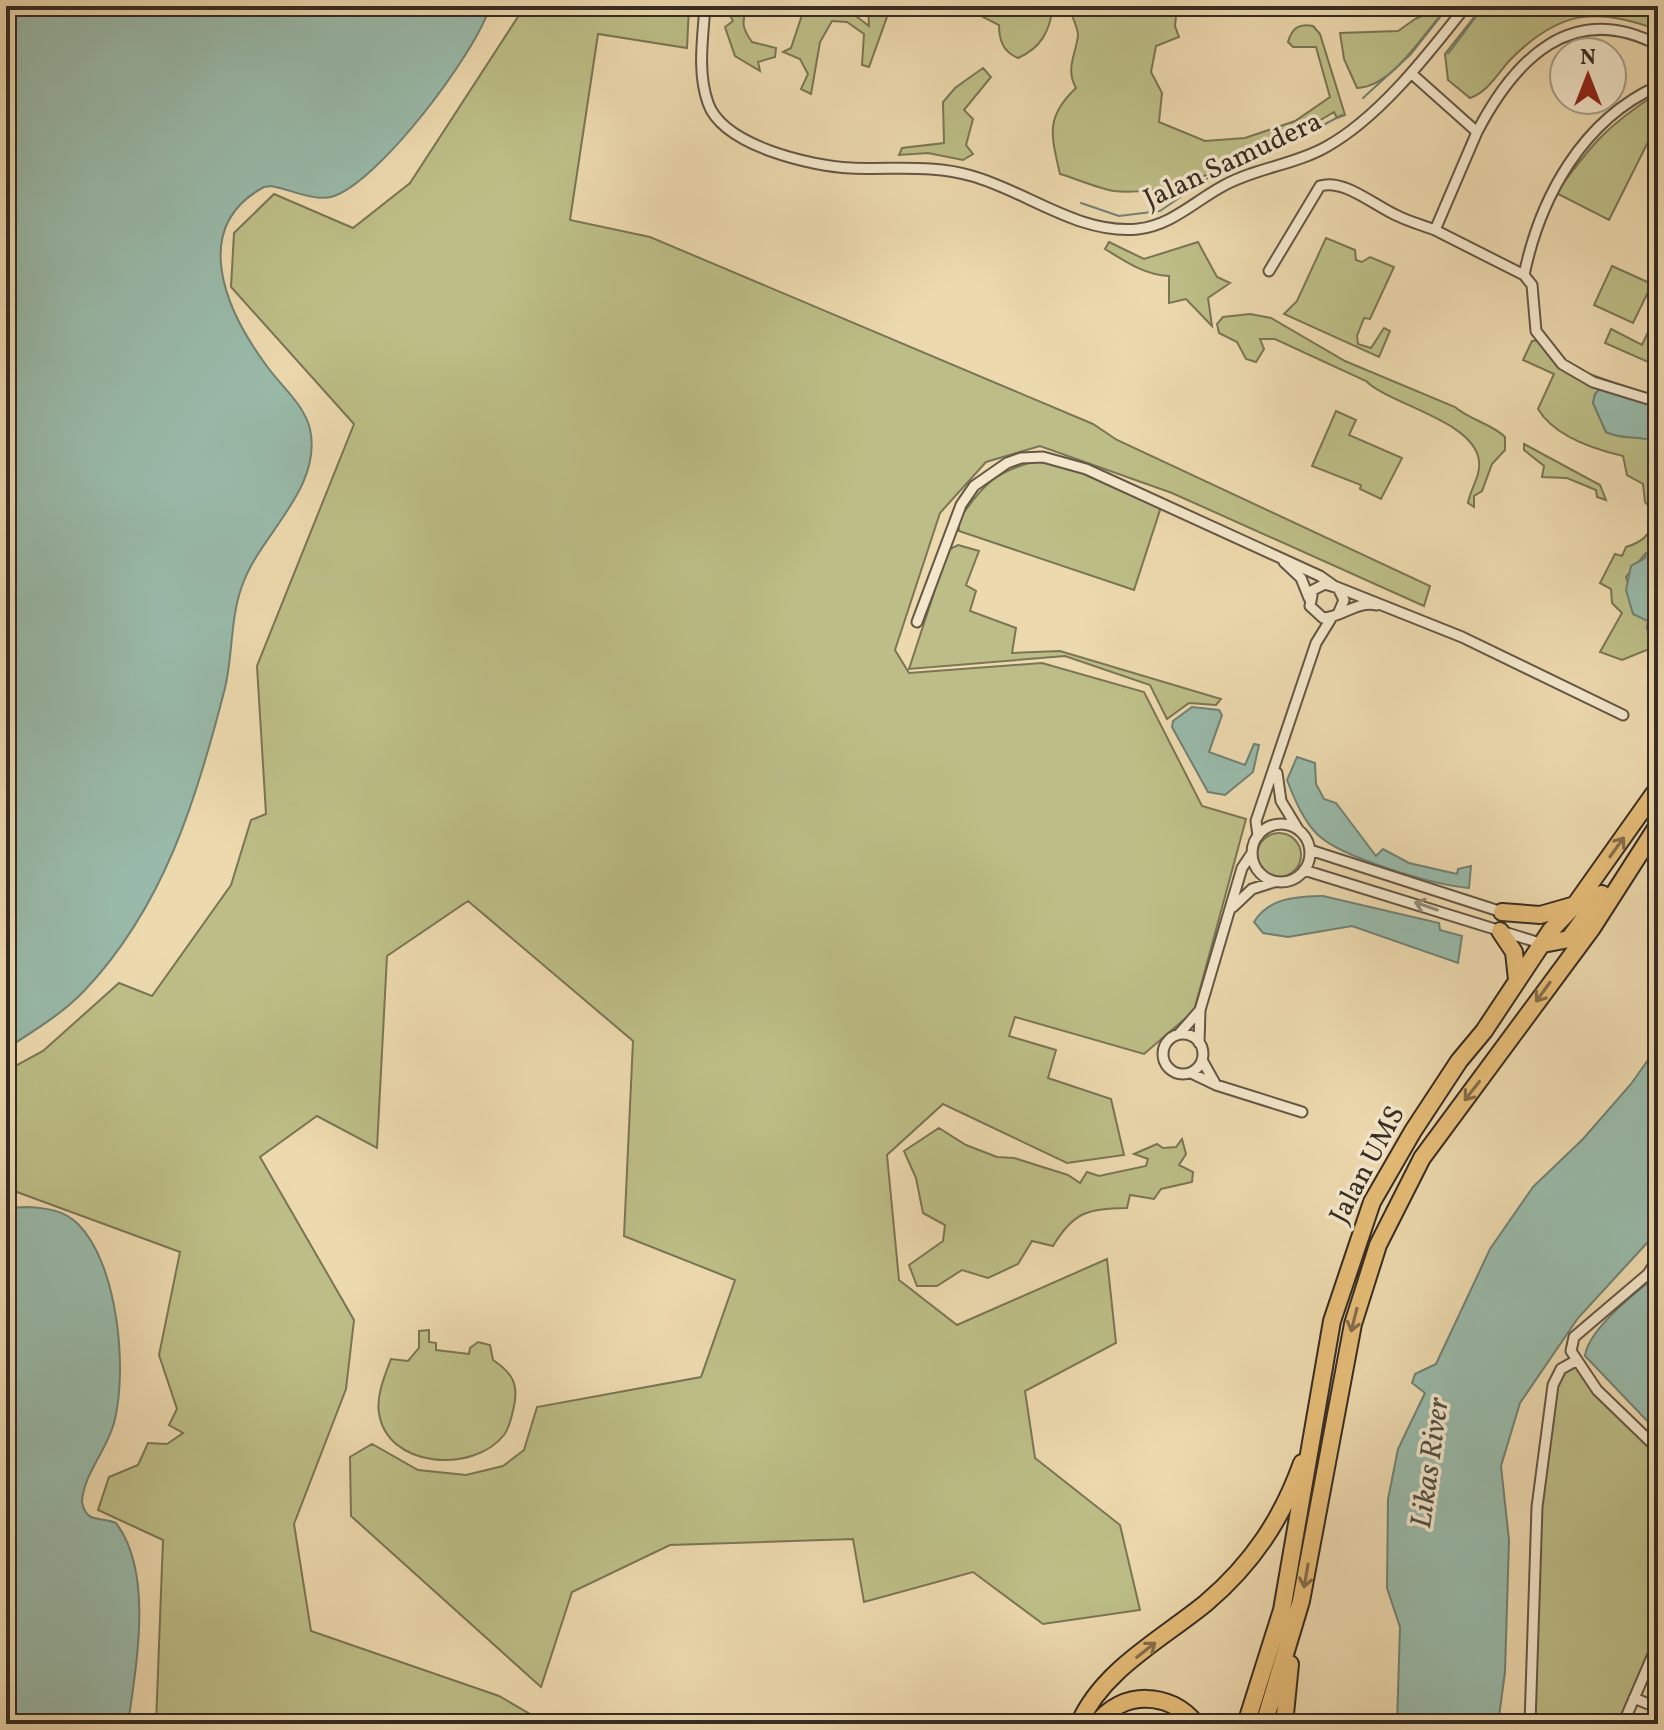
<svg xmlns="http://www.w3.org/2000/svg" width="1664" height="1730" viewBox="0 0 1664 1730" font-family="Vollkorn,serif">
	<rect width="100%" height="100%" fill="#edd9ae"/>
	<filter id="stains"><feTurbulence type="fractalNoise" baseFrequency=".0025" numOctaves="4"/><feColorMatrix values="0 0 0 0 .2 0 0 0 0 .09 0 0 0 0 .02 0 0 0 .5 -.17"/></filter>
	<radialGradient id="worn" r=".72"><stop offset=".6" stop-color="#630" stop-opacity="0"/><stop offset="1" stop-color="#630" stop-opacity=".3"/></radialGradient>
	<path fill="#bdbe87" stroke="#7a7555" stroke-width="2" d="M525,6H689L687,48L598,34L570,220L650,237L1093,424L1117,440L1430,586L1424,606L1172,493L1040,446L986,462L940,513L895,650L909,673L1042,663L1144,692L1202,806L1246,819L1194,1011L1144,1054L1015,1017L1009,1036L1056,1050L1048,1078L1111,1099L1124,1155L1067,1163L943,1104L887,1155L899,1280L957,1325L1107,1259L1116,1343L1025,1391L1035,1458L1120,1525L1140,1610L1043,1624L973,1572L864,1602L853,1539L670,1545L572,1592L541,1687L351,1516L350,1457L372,1444L418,1470L466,1475L503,1466L524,1450L537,1407L701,1377L735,1280L624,1236L633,1041L468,901L387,956L377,1148L317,1116L260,1157L354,1320L346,1389L294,1524L311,1631L499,1696L547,1724H156L163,1540L98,1510L109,1477L138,1465L148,1443L167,1444L183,1433L169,1425L177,1409L159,1355L180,1252L6,1188V1071L43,1051L119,983L152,996L231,885L251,820L266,814L257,666L354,424L231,287L234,233L274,194L353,228L410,183Z
		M725,6H748C741,22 742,28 752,42L776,48L775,57L758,62L760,71L735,56L725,27L733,21Z
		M805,6C823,6 835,16 852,13L869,26L868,6H883L888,14L869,67L862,65L864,34L847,22L832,21L820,42L811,94L801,89L808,74L800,59L783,52L791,48Z
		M987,6H1053C1050,31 1041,48 1018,58C1003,52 999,40 999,25L983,17Z
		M1090,6H1177L1175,26L1179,37L1156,46L1151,72L1162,93L1159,122L1205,141L1245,138L1295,121L1330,97L1316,47H1293L1288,42C1292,28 1299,23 1313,26L1320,34L1345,115L1337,118L1334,112C1280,145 1178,199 1114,191C1097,188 1077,179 1060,174C1051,135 1045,117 1076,88C1065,68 1076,55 1078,35C1078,29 1074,21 1072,15Z
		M1483,6H1658V30C1596,6 1558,11 1510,60C1497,74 1489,91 1470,98L1448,80L1445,54Z
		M1435,10L1441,15C1420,39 1391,87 1357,88L1344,59L1340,33L1398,31L1415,19Z
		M983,68L991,77L964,110L973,119L966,145L973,154L963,160L928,153L899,155L902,148L944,143L943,102L955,88Z
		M1658,93V136L1652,134L1609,220L1556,193C1591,145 1607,125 1658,93Z
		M1326,238L1355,250L1356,260L1362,262L1370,257L1394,267L1370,319L1364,318L1357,336L1358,344L1371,348L1384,328L1390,331L1379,357L1284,314L1297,301Z
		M1109,242L1144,259L1198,242L1217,277L1230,283L1208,298L1212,326L1186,299L1169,303V276C1145,275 1126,262 1105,249Z
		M1612,266L1652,284L1633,323L1594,305Z
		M1250,314L1271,318L1345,361L1455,407C1470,420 1492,424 1505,437V450L1492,464L1482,491L1474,496V507L1468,503C1470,489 1481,476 1479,461C1475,421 1390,405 1366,381L1275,339H1260L1264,349L1256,362L1246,359L1237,342L1219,333L1217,324L1223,317Z
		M1656,315L1658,334L1648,362L1605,343L1611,329L1642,345Z
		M1541,340L1572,368L1658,398L1601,388L1595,394L1593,403L1606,432L1648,437L1658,443V556L1645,554L1626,577L1642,616L1648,621L1647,629L1658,633V653L1649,649L1622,660L1600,652L1622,613L1612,603L1611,589L1600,583L1615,554L1622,556L1626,547C1646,541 1651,533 1655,513L1645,502L1643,484L1627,475L1623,456C1593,449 1554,436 1538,409L1554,374L1523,360L1532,341Z
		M1336,411L1356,420L1349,435L1402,458L1381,499L1360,489L1361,485L1312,466Z
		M1524,444L1600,485L1606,500L1597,497L1596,490L1567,478L1542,477L1544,466L1524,450Z
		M1040,460L1067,464L1157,504L1160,510L1134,590L959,531L958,521C983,484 995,471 1040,460Z
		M958,545L979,551L966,585L976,591L970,611L1016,628L1012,653L1060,651L1221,699L1216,705L1189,703L1167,719L1150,685L1065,656L909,669L948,550Z
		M1257 855a22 22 0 1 1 44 0a22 22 0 1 1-44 0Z
		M939,1128L966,1145L997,1157L1014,1158L1068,1175L1080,1183L1087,1172L1099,1176L1146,1166L1148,1159L1134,1154L1157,1144L1163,1148L1176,1147L1182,1139L1186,1154L1179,1165L1193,1172L1192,1182L1161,1189L1154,1199L1130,1195L1127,1208C1088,1209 1074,1211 1053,1246L1032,1241L1018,1264L988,1278L962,1270L937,1286H917L909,1265L943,1241L945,1225L923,1213L916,1178L904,1151Z
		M429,1330V1342L436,1343V1350L469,1354L470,1348L478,1342L490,1345L493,1360C511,1372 519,1383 514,1406C512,1415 510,1427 504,1435C473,1474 387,1468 379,1413C376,1396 385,1375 391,1359L408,1361L419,1348V1331Z
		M1577,1360L1597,1390L1658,1449V1643L1623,1724H1530L1537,1507L1553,1385L1561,1369Z"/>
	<path fill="#99baaa" stroke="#718174" stroke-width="2" d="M6,6H490C477,52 377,185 331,197C313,201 289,189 271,186L264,187C188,228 227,312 266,365C280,385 304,404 310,429C323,489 259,535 242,586C230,619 233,655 225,688C197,798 164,907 84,991C61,1015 33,1031 6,1049Z
		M1601,388L1658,403V443C1641,434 1623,441 1606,432L1593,403L1595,394Z
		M1646,553L1658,556V633L1647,629L1648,621L1633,614L1626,590L1631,566L1645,558Z
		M1192,707L1219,710L1222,715L1209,752L1245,765L1254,744L1259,745L1253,772L1225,795L1208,792L1172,727L1173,721Z
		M1297,757L1315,763L1316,784L1324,799L1336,803L1376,856L1383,849L1409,863L1457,874L1458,869L1471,866L1469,888C1435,885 1341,858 1317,834C1303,820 1294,798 1287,780Z
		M1323,896L1439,923L1440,930L1462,936L1458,963L1352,926L1288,937L1263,933L1254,922C1269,897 1297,897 1323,896Z
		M1658,1046V1231L1578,1318L1520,1403L1501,1466L1509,1540L1505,1672L1498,1724H1397L1400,1627L1387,1588L1388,1499L1398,1449L1425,1393L1412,1383L1415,1374L1436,1364L1490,1249L1533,1187L1583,1139L1631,1084Z
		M27,1207C46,1208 64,1210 78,1224C118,1264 128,1370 114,1423C107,1450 83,1475 82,1502C86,1524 100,1516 116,1523C154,1573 136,1666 128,1724H6V1208Z
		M1658,1275V1421L1649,1423L1585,1356C1588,1330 1637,1291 1658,1275Z"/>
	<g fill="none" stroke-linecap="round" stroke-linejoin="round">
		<path stroke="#718174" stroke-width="2" d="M1415,10H1435L1439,6
			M1448,54L1484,6
			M1363,98L1411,54L1449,6
			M1081,203L1119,216L1160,211L1217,172L1293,141L1342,115"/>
		<g stroke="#645746" stroke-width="13">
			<path id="minor" d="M705,6C703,37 697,72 708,103C723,146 811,166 851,168C891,170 933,164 972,176C1026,191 1079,235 1138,229C1172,225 1195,201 1223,186C1255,168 1294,165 1326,147C1380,117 1428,54 1466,6
				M1412,74L1477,132C1515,59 1572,0 1658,45
				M1658,86C1582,120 1540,198 1524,275L1532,285L1536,331L1562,364L1593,382L1658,402
				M1477,132L1435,230L1524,275
				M1269,271L1320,186C1344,178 1376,207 1398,216C1410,222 1422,225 1435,230
				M1284,562L1301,578L1309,598
				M1338,614L1344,600L1338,588L1325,584L1313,590L1310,606L1323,618C1343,617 1355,601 1377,605
				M917,622L961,505L974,486L1007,463L1021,458L1043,457L1086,469L1320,576L1334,586L1462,637L1623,715
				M1277,773L1281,801L1298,829
				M1252 853a29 29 0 1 1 58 0a29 29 0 1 1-58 0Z
				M1258,836L1256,821L1316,643L1332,617
				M1310,850L1502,912
				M1304,870L1543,944
				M1233,907L1252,889L1274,882
				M1163 1054a20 20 0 1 1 40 0a20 20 0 1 1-40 0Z
				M1179,1034L1200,1010L1242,868L1252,853
				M1199,1043L1200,1010
				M1202,1060L1216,1085
				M1191,1073L1216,1085L1302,1112
				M1658,1258L1648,1274L1574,1337L1571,1351L1597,1390L1658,1449
				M1634,1698L1658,1708
				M1530,1724L1537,1507L1553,1385L1561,1369L1577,1360
				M1623,1724L1658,1643"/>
		</g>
		<g stroke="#362c23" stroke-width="20">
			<path id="trunk" d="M1502,912L1540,915L1575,905
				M1500,931L1514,952L1517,980
				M1543,944L1569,939L1602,894
				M1079,1724C1102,1670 1162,1639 1206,1603C1252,1564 1282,1519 1302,1463
				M1097,1724C1121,1690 1171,1691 1196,1724
				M1246,1724L1282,1610L1332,1321L1372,1202L1413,1131L1459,1061L1484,1031L1551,930L1575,905L1658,788
				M1264,1724L1301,1601L1353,1324L1378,1245L1422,1158L1592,928L1658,825
				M1284,1724L1290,1664"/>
		</g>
		<use href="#minor" stroke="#f3e6ca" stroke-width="9"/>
		<use href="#trunk" stroke="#e6bc77" stroke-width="16"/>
	</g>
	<defs><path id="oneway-shaft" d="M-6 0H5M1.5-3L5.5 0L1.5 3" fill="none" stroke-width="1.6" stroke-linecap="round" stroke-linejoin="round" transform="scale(2)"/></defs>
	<g stroke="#856d49">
		<use href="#oneway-shaft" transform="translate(1617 847) rotate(-54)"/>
		<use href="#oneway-shaft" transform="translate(1543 992) rotate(126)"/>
		<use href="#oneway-shaft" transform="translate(1472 1091) rotate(128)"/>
		<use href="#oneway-shaft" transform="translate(1354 1320) rotate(104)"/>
		<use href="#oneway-shaft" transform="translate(1306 1576) rotate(100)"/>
		<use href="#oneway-shaft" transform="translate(1146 1650) rotate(-38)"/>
	</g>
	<use stroke="#948976" href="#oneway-shaft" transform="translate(1426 906) rotate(-161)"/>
	<g text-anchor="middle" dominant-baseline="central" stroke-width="7" stroke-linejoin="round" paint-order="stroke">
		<g font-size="28" fill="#362c23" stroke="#f3e6ca">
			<text transform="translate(1233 161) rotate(-25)">Jalan Samudera</text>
			<text transform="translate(1368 1165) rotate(-62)">Jalan UMS</text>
		</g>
		<g font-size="30" font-style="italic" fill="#4f5045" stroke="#f3e6ca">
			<text transform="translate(1431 1463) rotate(-82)">Likas River</text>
		</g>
	</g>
	<rect width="1664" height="1730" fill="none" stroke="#edd9ae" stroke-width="32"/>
	<rect x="8" y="8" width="1648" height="1714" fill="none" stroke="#362c23" stroke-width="4"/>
	<rect x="16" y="16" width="1632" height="1698" fill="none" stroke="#362c23" stroke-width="2"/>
	<g transform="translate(1588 76)"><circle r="38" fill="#f3e6ca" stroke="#a79c87" stroke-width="2"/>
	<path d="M0-6L14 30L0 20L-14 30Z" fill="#8f2418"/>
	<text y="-12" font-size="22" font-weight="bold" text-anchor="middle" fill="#362c23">N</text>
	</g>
	<rect width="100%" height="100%" filter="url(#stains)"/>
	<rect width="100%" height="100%" fill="url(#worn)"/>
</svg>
